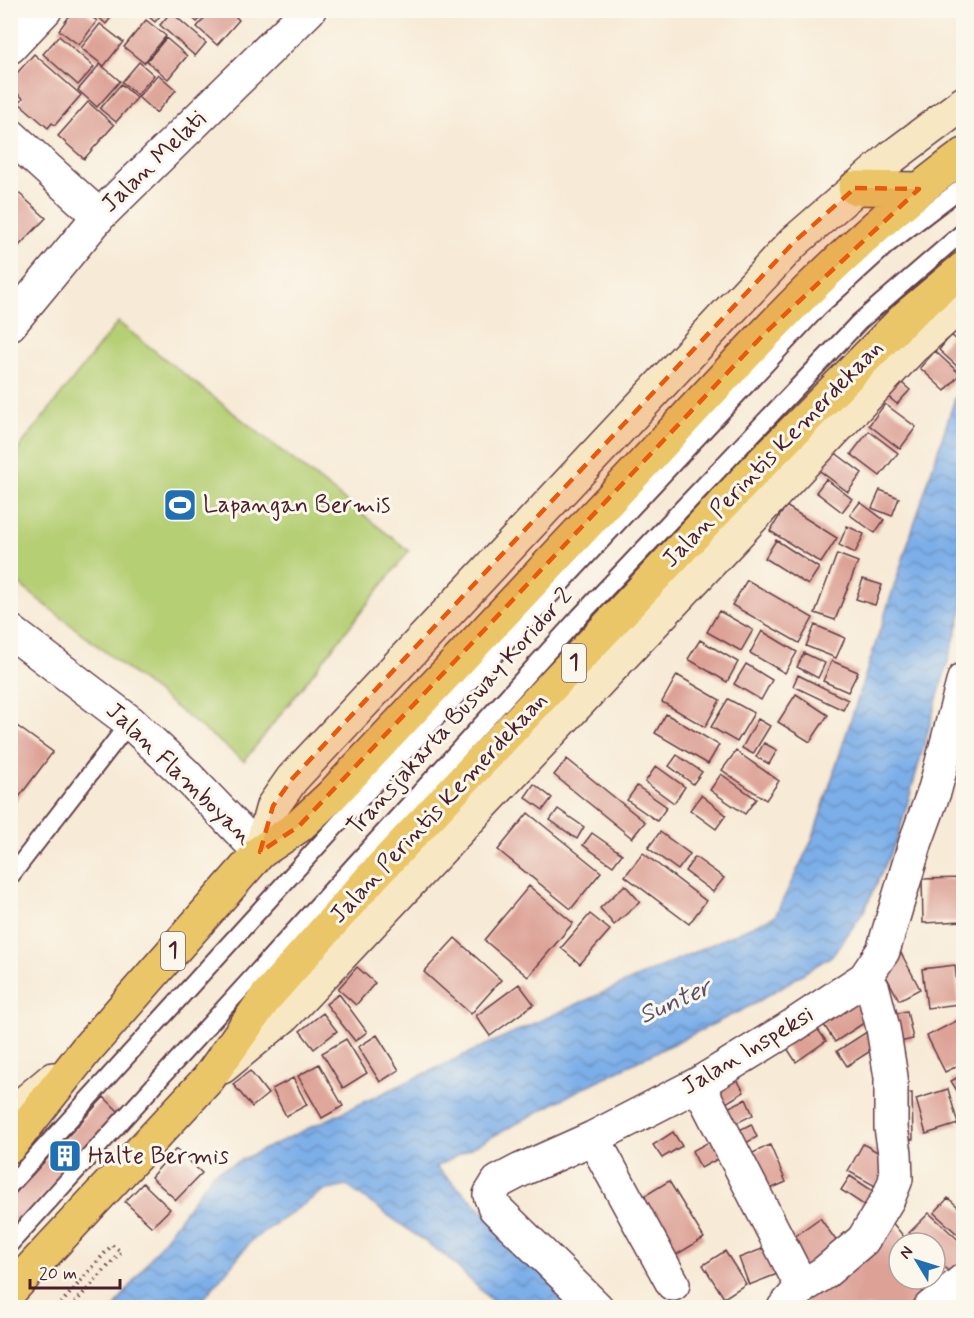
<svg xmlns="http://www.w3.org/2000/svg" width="974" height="1318" viewBox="0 0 974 1318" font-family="Mynerve,sans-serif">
	<defs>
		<pattern id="water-waves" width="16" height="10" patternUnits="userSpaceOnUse" patternTransform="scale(1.5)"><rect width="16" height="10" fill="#7baee8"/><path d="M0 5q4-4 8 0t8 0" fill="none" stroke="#678dbc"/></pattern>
	</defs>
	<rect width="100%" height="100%" fill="#fbf7ec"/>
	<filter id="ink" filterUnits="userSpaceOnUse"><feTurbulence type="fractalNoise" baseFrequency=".0167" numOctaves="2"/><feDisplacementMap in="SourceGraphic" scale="12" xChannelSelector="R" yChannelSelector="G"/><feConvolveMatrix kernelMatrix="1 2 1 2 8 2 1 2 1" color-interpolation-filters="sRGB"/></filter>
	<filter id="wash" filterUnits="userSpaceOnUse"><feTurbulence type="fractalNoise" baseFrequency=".008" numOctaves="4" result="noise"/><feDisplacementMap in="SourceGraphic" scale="24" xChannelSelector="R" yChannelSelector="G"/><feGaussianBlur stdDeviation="1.35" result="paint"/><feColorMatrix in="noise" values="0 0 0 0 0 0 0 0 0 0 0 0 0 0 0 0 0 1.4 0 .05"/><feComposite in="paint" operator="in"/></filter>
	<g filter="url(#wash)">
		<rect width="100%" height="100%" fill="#f7ead6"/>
		<path fill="#b5cf74" stroke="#807750" stroke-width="1.5" d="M118,322L409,551L244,761L11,578V458Z"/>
		<path fill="url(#water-waves)" stroke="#62668a" stroke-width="1.5" d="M963,388V608L898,837L864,911L833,955L754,1004L579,1090L436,1167L586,1307H498L448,1258L347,1186L323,1191L252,1240L197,1307L114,1308L213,1173L488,1044L775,916L812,840L955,398Z"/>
		<g id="blocks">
			<path fill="#dda196" d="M74,10H83L97,21L79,45L59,30Z
				M91,10H117L106,24Z
				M141,10H165L155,22Z
				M184,10H208L197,22Z
				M211,10H229L239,20L217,45L197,27Z
				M171,12L206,43L195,56L160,25Z
				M146,20L166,36L144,63L124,47Z
				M100,24L123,42L104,66L81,48Z
				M59,36L94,67L78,85L43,54Z
				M166,38L187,56L168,79L147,61Z
				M34,54L81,95L55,125L52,123L48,128L19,103L23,98L10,88V81Z
				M139,62L154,75L137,95L122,82Z
				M100,64L120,81L97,107L78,90Z
				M158,74L176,90L156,113L138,97Z
				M121,84L137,98L116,122L100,109Z
				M88,102L114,125L84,159L58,136Z
				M10,185L46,218L10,255Z
				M951,335L964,346V365L960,369L939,350Z
				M935,351L960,374L945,391L920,368Z
				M894,376L910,390L897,404L881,391Z
				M885,404L916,427L900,449L869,425Z
				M869,431L898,453L880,476L851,454Z
				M830,449L862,473L848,492L816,468Z
				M826,479L852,499L842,512L816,492Z
				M880,490L899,498L892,516L872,508Z
				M860,502L884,520L875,533L850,515Z
				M786,506L837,538L821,563L770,531Z
				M847,526L864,534L855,553L839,545Z
				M776,540L819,568L808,585L765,558Z
				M837,554L858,562L835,620L815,613Z
				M863,579L882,585L875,605L856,599Z
				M747,580L813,618L799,643L732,605Z
				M719,611L753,630L741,651L707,632Z
				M815,625L845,638L836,658L806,646Z
				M762,631L797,652L785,673L750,653Z
				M700,640L738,662L727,682L688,659Z
				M804,653L825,663L818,678L797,667Z
				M832,661L858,672L848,692L823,681Z
				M746,664L772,680L761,700L734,684Z
				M677,675L720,700L705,727L662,702Z
				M798,675L848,700L843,710L793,686Z
				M796,694L828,715L810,742L778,722Z
				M728,699L754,713L737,742L711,727Z
				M666,714L719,745L708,764L655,733Z
				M758,719L770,726L753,754L742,748Z
				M10,721L53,752L10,809Z
				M764,743L777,750L769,764L756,757Z
				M736,751L779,781L766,800L722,770Z
				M677,755L702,772L693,784L669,766Z
				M567,759L645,822L632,838L554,775Z
				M656,766L685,787L674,803L645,782Z
				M721,774L756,799L745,814L710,790Z
				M534,784L552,798L543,810L525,797Z
				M637,786L667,807L657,821L627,800Z
				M701,795L726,815L716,829L690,810Z
				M558,809L584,827L577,839L550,820Z
				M528,813L601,872L571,909L498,850Z
				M660,832L690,854L678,870L648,848Z
				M592,833L622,854L613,866L583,845Z
				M643,853L706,901L689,924L625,876Z
				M695,857L724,878L713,892L685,871Z
				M964,878V921L923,923L922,879Z
				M625,885L640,902L614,925L600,908Z
				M529,886L573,923L528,977L484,940Z
				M590,914L610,930L580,964L561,948Z
				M455,938L501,980L471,1014L424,972Z
				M901,953L920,989L899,1000L880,965Z
				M955,965L959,1004L927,1008L922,969Z
				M357,967L375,983L356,1005L338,989Z
				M519,984L534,1004L490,1036L476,1016Z
				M857,987L876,1015L835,1042L816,1013Z
				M339,994L367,1032L355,1041L326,1004Z
				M907,1011L913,1039L891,1044L885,1016Z
				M323,1013L337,1031L314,1049L300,1031Z
				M964,1017V1063L945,1072L927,1036Z
				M812,1021L826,1041L796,1062L783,1042Z
				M873,1028L883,1043L847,1066L837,1051Z
				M377,1035L399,1070L380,1082L358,1047Z
				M346,1039L367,1073L343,1088L322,1053Z
				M319,1064L343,1106L322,1118L298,1076Z
				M250,1071L268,1094L252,1107L233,1084Z
				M964,1074V1102L951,1081Z
				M735,1076L744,1092L723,1105L714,1089Z
				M293,1078L307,1105L286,1116L272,1089Z
				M948,1089L958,1124L926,1134L916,1099Z
				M912,1093L913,1139L897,1140L896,1094Z
				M104,1097L120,1113L10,1232V1199Z
				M746,1099L753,1115L728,1127L721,1111Z
				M751,1124L757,1137L738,1147L732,1134Z
				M673,1132L682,1146L662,1158L653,1145Z
				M720,1136L729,1153L701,1168L692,1151Z
				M863,1144L892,1160L877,1187L848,1171Z
				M770,1145L786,1182L761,1193L744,1157Z
				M176,1149L202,1173L176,1200L151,1177Z
				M850,1176L879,1195L870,1209L841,1190Z
				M669,1181L704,1238L671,1258L636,1201Z
				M143,1183L170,1209L152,1227L125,1202Z
				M948,1198L964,1212V1240L934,1213Z
				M929,1213L964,1245V1262L952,1275L935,1258V1243H919L909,1233Z
				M820,1218L840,1246L805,1272L785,1243Z
				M891,1221L909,1243H899V1279H935V1269L950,1285L922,1308H785Z
				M775,1244L785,1271L749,1285L739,1258Z
				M725,1251L746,1284L724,1298L703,1265Z"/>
		</g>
	</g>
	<g filter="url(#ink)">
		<use href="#blocks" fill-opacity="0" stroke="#643d45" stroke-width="1.5"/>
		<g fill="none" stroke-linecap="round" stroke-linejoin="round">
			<g stroke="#643d45" stroke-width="20">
				<path id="lane" d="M10,877L130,722
					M10,1185L368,791L819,307L887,245L964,186
					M10,1244L580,616L859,322L964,231"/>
			</g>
			<g stroke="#643d45" stroke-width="36">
				<path id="street" d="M10,47L45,10
					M10,135L99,216
					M10,324L99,216L309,10
					M10,631L130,722L183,772L260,852
					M698,1084L802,1287L784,1308
					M593,1138L673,1284
					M802,1287L824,1273L863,1240L888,1199L896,1179L895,1153L891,1128V1077L883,1028L873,989L865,978
					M597,1308L495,1208L490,1195L498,1182L521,1170L593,1138L698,1084L788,1029L865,978L883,951L916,841L935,789L964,679
					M930,1308L964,1280"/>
			</g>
			<g stroke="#643d45" stroke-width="36">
				<path id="secondary" d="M260,852L273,806L292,779L794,242L892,157L964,103
					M222,1067L285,1015L912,348L964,302
					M10,1115L53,1079"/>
			</g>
			<g stroke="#643d45" stroke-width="36">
				<path id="highway" d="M855,188L919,189
					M10,1146L86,1050L260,852L299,826L331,796C436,685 540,574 644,463C745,354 844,243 964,155
					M10,1291L208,1079L267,996L372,877L756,469L907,316L964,268"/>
			</g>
			<path stroke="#643d45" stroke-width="4" stroke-dasharray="1.5 4.5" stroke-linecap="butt" d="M57,1308L112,1245L121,1252L70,1308"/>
			<use href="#lane" stroke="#fff" stroke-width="16"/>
			<use href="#street" stroke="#fff" stroke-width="33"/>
			<use href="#secondary" stroke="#f7e8c3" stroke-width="33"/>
			<use href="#highway" stroke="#ebc669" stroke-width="33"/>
		</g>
	</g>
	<path fill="#e8590c" fill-opacity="0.2" stroke="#e8590c" stroke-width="4.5" stroke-dasharray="12 8" stroke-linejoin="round" d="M855,188L919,189L764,334L299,826L260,852L273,806L292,779L794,242Z"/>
	<defs>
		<g id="stadium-square" transform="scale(1.725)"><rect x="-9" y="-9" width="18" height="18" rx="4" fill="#1f6fb2" stroke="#fbf7ec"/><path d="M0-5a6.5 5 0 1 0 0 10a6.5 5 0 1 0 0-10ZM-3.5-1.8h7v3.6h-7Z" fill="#fff"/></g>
		<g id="building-square" transform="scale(1.725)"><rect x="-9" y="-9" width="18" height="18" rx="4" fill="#1f6fb2" stroke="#fbf7ec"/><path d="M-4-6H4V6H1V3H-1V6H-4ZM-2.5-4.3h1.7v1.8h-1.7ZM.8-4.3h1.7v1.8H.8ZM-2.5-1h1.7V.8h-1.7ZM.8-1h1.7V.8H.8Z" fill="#fff"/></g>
	</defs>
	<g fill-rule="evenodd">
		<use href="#stadium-square" x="180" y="505"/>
		<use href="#building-square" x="65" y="1156"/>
	</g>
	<g text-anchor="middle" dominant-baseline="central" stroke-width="6" stroke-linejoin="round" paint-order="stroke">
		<g fill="#fbf7ec" stroke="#7f6065" stroke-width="1.5">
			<rect x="562" y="644" width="24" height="38" rx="4.5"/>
			<rect x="161" y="932" width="24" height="38" rx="4.5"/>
		</g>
		<g font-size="22" font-weight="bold" fill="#4a1f2b">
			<text x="574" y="663">1</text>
			<text x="173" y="951">1</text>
		</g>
		<g font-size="24" fill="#4a1f2b" stroke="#fbf7ec">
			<text transform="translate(154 162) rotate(-44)">Jalan Melati</text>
			<text transform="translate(773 454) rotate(-46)">Jalan Perintis Kemerdekaan</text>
			<text transform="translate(460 712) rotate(-48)">Transjakarta Busway Koridor 2</text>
			<text transform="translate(179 774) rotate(44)">Jalan Flamboyan</text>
			<text transform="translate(439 808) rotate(-47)">Jalan Perintis Kemerdekaan</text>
			<text transform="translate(748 1051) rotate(-31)">Jalan Inspeksi</text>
		</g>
		<g font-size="24" fill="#4a1f2b" stroke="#fbf7ec" text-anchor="start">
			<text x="203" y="505">Lapangan Bermis</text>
			<text x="88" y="1156">Halte Bermis</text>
		</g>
		<g font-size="26" font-style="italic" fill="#5b516d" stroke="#fbf7ec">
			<text transform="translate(675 1002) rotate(-24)">Sunter</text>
		</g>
	</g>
	<rect width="974" height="1318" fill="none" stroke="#fbf7ec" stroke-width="36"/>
	<g transform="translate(917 1261) rotate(308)"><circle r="28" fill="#fbf7ec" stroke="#b4a19f" stroke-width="1.5"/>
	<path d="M0-4.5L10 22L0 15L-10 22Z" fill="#1f6fb2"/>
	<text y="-9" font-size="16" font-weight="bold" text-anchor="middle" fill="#4a1f2b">N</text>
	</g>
	<path d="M30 1279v9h90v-9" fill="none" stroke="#4a1f2b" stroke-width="3"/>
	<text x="39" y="1279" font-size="18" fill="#4a1f2b" stroke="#fbf7ec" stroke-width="4.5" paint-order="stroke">20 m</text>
</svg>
